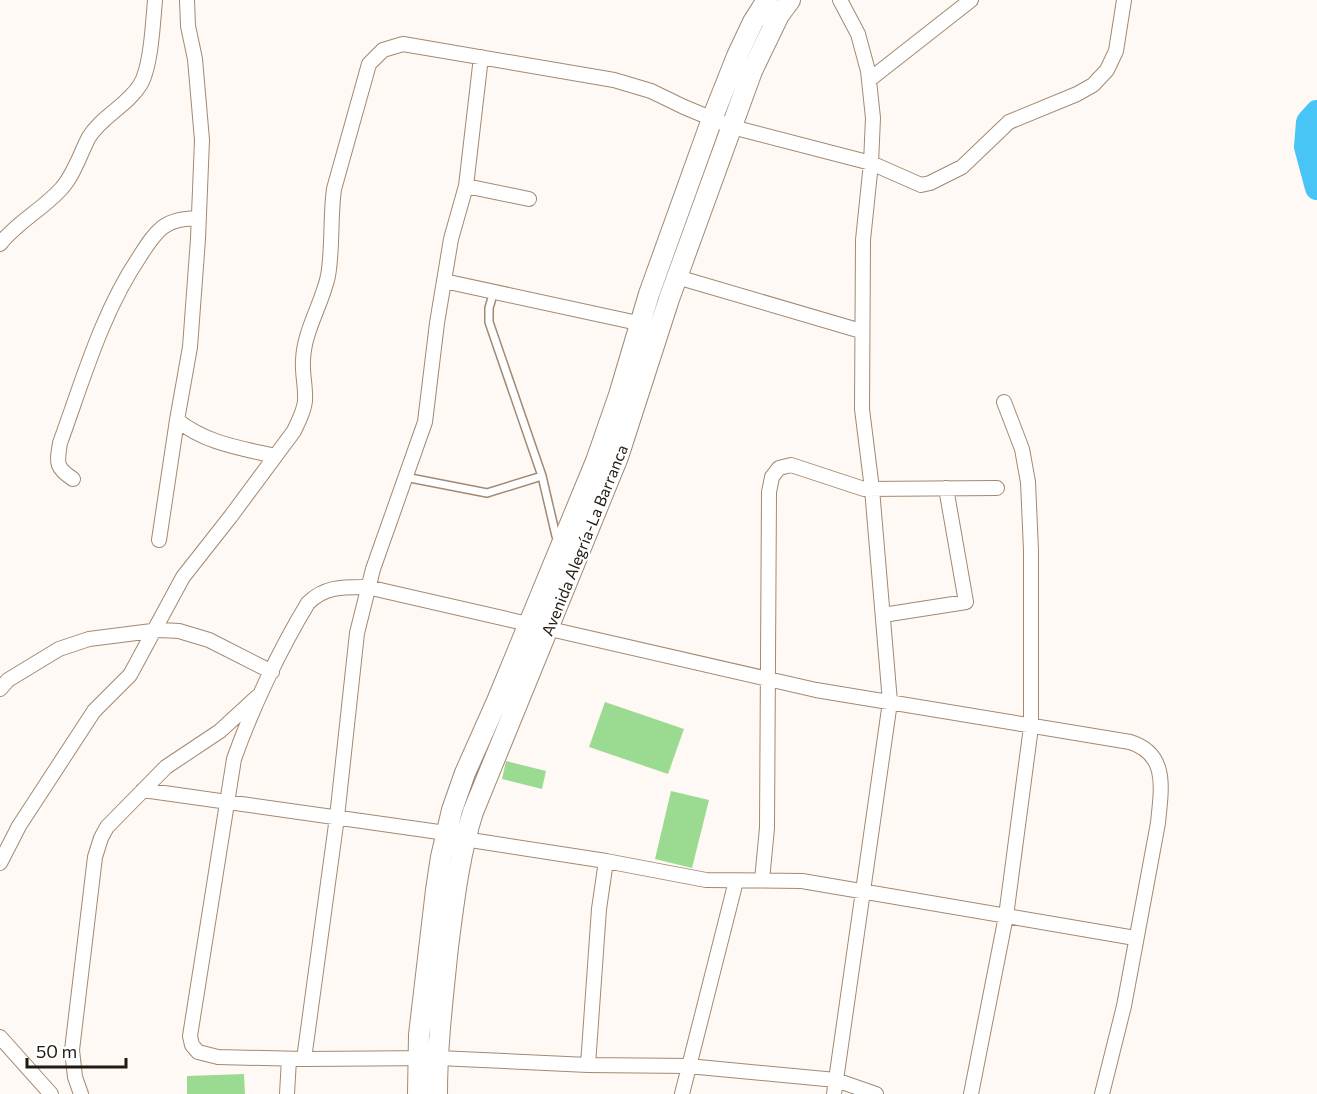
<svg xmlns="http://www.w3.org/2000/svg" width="1317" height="1094" viewBox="0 0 1317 1094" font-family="Commissioner,sans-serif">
	<rect width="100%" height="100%" fill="#fef9f4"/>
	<path fill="#9bdb91" d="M717,126L724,129L656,318L649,316Z
		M605,702L684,729L668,774L589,747Z
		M506,761L546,771L542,789L502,779Z
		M671,791L709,800L692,868L655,859Z
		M244,1074L245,1094H187V1076Z"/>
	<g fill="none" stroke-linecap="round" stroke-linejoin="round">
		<path stroke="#48c5f6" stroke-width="24" d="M1317,112L1308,122L1306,147L1317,188"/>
		<g stroke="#a28973" stroke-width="10">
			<path id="service" d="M494,291L489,308V322L542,476L556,536L559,539
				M405,477L487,493L542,476"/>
		</g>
		<g stroke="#a28973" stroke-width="16">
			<path id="minor" d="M869,80L971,0
				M466,186L529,199
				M0,244C17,222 42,210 61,189C74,175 80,154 89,137C102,116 127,106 140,85C151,68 153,22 155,0
				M677,277L861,331
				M444,281L647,325
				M177,420C205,443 240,448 275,456
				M73,479C55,467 57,463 60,443C83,380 102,312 140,256C147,245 153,235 163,227C174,219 186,219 198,218
				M159,540L177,420L190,347L198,239L202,140L195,59L188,26L187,0
				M883,615L966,602L946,488
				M0,689L8,680L59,649L89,639L160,630L179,631L209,640L272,672
				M143,790L446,833L464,839L606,861L706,880L802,881L1135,938
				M0,863L19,826L94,711L130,675L183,577L231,516L294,431C298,422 304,412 305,401C306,388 302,374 303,360C304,331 322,304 328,276C333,247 330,217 334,189L369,64L383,50L403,44L614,80L651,91L684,107L732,127L871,163L921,185L930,183L962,167L1009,122L1077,94L1093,85L1107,70L1116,51L1124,0
				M762,880L767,828L769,492L772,477L779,468L791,465L864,489L997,488
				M0,1037L51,1094
				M304,1059L337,817L357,633L373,569L425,422L437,323L451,239L466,186L481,57
				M588,1065L599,909L606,861
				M81,1094L75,1077L72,1050L95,857L101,838L107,827L166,767L220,731L257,697
				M287,1094L289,1059
				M682,1094L736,881
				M834,1094L890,702L872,489L862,409L863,240L871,163L873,118L868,71L858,34L840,0
				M876,1094L836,1080L688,1066L588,1065L438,1058L304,1059L218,1057L198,1052L192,1045L190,1036L234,759C252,708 280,649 308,603C325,586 344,587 367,587L816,690L1130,742C1169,754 1161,790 1158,823L1124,1006L1102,1094
				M971,1094L1006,916L1031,727V550L1028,482L1022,449L1004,402"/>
		</g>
		<g stroke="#a28973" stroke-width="22">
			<path id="secondary" d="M418,1094L419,1035L436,890L441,857L452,810L465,773L497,701L596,461L619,395L649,294L712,119L737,56L753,22L767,0
				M437,1094C437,1045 443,996 448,947C454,901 459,856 473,812L618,457L669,299L752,71L779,15L790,0"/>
		</g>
		<use href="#service" stroke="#fff" stroke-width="7"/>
		<use href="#minor" stroke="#fff" stroke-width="14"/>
		<use href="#secondary" stroke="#fff" stroke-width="20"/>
	</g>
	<g text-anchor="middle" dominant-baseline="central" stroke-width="4.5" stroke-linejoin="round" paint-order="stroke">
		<g font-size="16" fill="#221910" stroke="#fff">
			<text transform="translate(584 540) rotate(-68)">Avenida Alegría-La Barranca</text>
		</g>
	</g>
	<path d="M27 1058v9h99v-9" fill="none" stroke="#221910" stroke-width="3"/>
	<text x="36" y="1058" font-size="18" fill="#221910" stroke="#ffffff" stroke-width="4.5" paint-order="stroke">50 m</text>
</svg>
